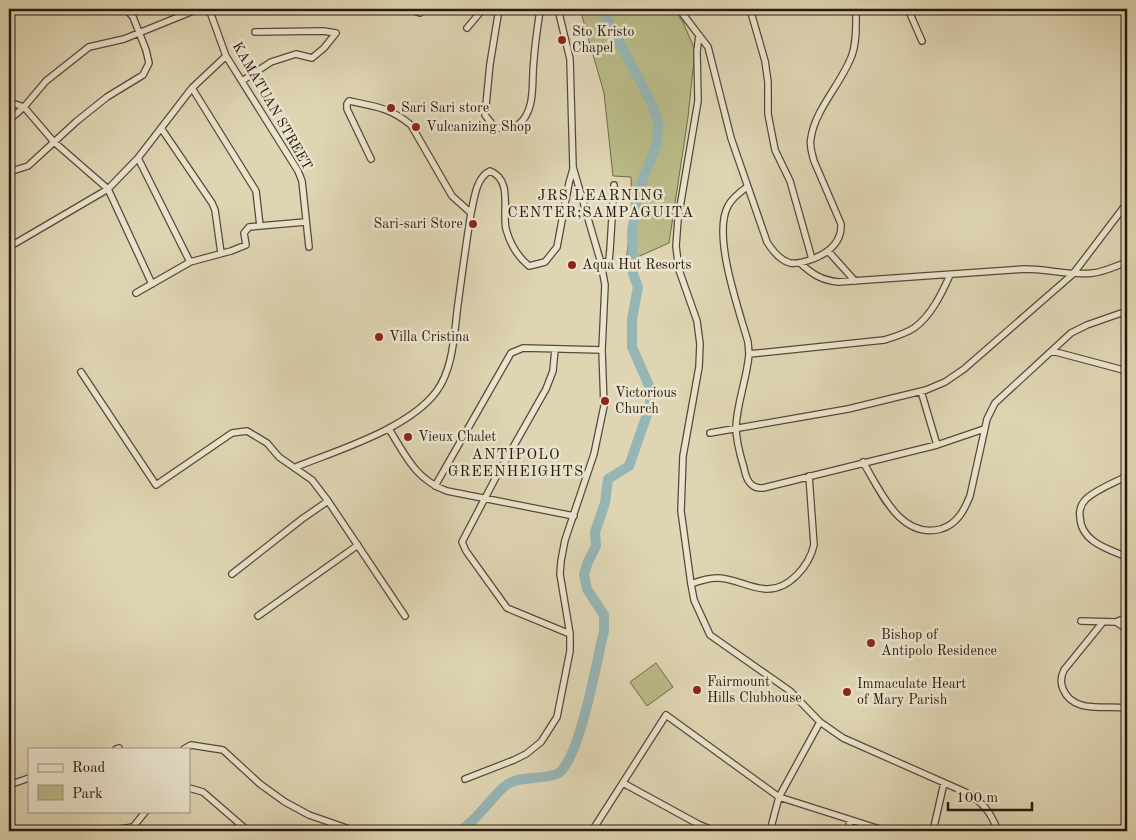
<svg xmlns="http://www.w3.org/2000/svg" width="1136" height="840" viewBox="0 0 1136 840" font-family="'Old Standard TT',serif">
	<rect width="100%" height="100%" fill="#dfd5b3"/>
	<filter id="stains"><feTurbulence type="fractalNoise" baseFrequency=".004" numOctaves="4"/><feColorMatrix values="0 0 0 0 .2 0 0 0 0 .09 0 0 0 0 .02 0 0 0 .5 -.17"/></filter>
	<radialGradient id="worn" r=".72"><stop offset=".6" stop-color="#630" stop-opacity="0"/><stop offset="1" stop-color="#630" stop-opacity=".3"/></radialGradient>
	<path fill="#b9bb88" stroke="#706a4c" d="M580,9H673L683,22L695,50L688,117L669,243L626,262L632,211L631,177L613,176L604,93Z
		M656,663L673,687L647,706L630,682Z"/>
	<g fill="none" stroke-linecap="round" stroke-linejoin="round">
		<path stroke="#96b6b6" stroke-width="10" d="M460,831C478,819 489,800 505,786C518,775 543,780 557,774C580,762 597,658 604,631V615L587,589L584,574L588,562L596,546L595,532L605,503L608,479L629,466L650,406V388L632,347V319L638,287L633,274L632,232L638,191L657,144L658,122L651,102L602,9"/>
		<g stroke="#554938" stroke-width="8">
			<path id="minor" d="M209,9L226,56L298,171L302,181L309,247
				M409,9L420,13
				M499,9L490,64L485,115L495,128C502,128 512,130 518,125C537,110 531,81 534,59C535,42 538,26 540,9
				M679,9L708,47L731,138L767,242C772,250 779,260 790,263C797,264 804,262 810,260C827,254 842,244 841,224L814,161C812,153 809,146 811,138C815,109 842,83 852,55C857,41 856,24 856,9
				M750,9L765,61L768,82V114L775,150L790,181L812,259
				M908,9L922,41
				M467,28L483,9
				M699,35L697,51L698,101L678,219L676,246L679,270L697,321L700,344L699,367L683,456L681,511L691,584L694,600L710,635L790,691L820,722L843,738L965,792C983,802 990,811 998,831
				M242,81L271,62L296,54L312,58L324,48L336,33L323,31L255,32
				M192,88L256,191L260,226
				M9,102L24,107L54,142L108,189L152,284
				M9,120L24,107L46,81L89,47L124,39L198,9
				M161,128L212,203L215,210L221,253
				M138,158L190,262
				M371,159L347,109V104L349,101C374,106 391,108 411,125L452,196L471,213
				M9,172L28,166L77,121L107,97L143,75L149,63L146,50L133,17L126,9
				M747,187C740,192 732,198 728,206C712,235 739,310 748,342L749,354C747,379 737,402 736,427C736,441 740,455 744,468C746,479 750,489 763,488L937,445L984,429
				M9,247L108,189L138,158L192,88L226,56
				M829,252L855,281
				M601,263L609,260L610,250L614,185
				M800,263C812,274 821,280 838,282L1025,269C1048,269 1070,276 1093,273C1104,272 1116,266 1127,262
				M136,293L190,262L231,251L246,245L244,233L249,227L305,222
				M555,349L553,371L546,389L495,479L462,542L466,551L507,608L570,634
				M1052,351L1127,371
				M749,354L884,340C894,337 905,334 914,328C931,316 942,293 950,275
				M81,372L156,485L232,433L247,431L267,443L279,457L312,480L328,501L405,616
				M921,391L937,445
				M389,429C406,456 415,479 447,491L574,516
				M710,433L848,409L926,390L945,382L964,369L1073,274L1127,203
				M863,462C880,490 900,540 941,529C957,524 964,511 970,496L987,419L995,403L1071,333L1087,325L1127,311
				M296,467C338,450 408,429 436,392C454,368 454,333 458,304C462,274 466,244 471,213C474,200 476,177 490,171C513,180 502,210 506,229C510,244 517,256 529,266L545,262L557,247L569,183L573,169
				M1127,476C1114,483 1097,489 1086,499C1081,504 1079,510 1080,517C1081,542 1108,549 1127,557
				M435,486L511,353L523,348L602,350
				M232,574L302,519L328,501
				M691,584C699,581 708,578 717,578C734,578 749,588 766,589C789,590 809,566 814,545L809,476
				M258,616L358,545
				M1081,621L1116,622L1122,626H1127
				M1103,622L1064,670C1061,676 1060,682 1063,689C1073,714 1105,705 1127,708
				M1116,622L1123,619H1127
				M116,749L119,748
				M184,749L191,745L223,750L260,784L285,802L309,815L355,831
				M465,779L514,760L526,754L541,742L557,717L570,651V634L560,574L561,561L565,540L594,454L604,406L602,350L605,285L601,263L573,167L570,59L558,9
				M623,783L698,824L714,831
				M9,785L29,778
				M189,788L203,792L248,831
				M133,827L146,811
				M106,831L133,827L147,831
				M592,831L666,715L779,797L886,831
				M770,831L779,797L820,722
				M848,831L850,820
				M933,831L944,783"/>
		</g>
		<use href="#minor" stroke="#eae4ce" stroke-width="5.5"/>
	</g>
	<g fill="#8f2418" stroke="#eae4ce" stroke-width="2">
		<circle cx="562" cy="40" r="5"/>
		<circle cx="391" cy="108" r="5"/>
		<circle cx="416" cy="127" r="5"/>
		<circle cx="473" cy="224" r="5"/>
		<circle cx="572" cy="265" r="5"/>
		<circle cx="379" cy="337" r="5"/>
		<circle cx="605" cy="401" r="5"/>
		<circle cx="408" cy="437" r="5"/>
		<circle cx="871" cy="643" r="5"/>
		<circle cx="697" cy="690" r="5"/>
		<circle cx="847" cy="692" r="5"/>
	</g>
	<g text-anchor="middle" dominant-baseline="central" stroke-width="5" stroke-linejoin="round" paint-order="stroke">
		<g font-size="14" fill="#271a0f" stroke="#eae4ce" text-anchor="start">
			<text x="572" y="32">Sto Kristo<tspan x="572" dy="16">Chapel</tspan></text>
			<text x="401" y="108">Sari Sari store</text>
			<text x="426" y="127">Vulcanizing Shop</text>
			<text x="463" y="224" text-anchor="end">Sari-sari Store</text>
			<text x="582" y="265">Aqua Hut Resorts</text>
			<text x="389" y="337">Villa Cristina</text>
			<text x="615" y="393">Victorious<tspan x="615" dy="16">Church</tspan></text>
			<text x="418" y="437">Vieux Chalet</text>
			<text x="881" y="635">Bishop of<tspan x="881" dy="16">Antipolo Residence</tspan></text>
			<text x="707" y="682">Fairmount<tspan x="707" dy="16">Hills Clubhouse</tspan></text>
			<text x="857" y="684">Immaculate Heart<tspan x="857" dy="16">of Mary Parish</tspan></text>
		</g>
		<g font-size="14" fill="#271a0f" stroke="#eae4ce">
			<text transform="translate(272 106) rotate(60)">KAMATUAN STREET</text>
		</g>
		<g font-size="15" letter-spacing="1" fill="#271a0f" stroke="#eae4ce">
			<text x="601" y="196">JRS LEARNING<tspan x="601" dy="17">CENTER;SAMPAGUITA</tspan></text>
			<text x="516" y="455">ANTIPOLO<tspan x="516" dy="17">GREENHEIGHTS</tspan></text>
		</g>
	</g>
	<rect width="1136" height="840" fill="none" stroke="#dfd5b3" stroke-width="30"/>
	<rect x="10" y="10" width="1116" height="820" fill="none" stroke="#271a0f" stroke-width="2.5"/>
	<rect x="15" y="15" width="1106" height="810" fill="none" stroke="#271a0f"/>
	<rect x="28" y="748" width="162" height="65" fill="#eae4ce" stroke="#9c9382"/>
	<rect x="38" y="764" width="25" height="8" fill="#eae4ce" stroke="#9c9382"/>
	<text x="72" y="772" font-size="15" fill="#271a0f">Road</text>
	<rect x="38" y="785" width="25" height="15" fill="#b9bb88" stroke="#9c9382"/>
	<text x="72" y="798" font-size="15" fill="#271a0f">Park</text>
	<path d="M948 802v8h84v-8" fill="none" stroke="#271a0f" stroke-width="2.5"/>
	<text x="956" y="802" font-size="15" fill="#271a0f" stroke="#eae4ce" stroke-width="4" paint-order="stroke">100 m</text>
	<rect width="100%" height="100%" filter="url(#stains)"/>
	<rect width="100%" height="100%" fill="url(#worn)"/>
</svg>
